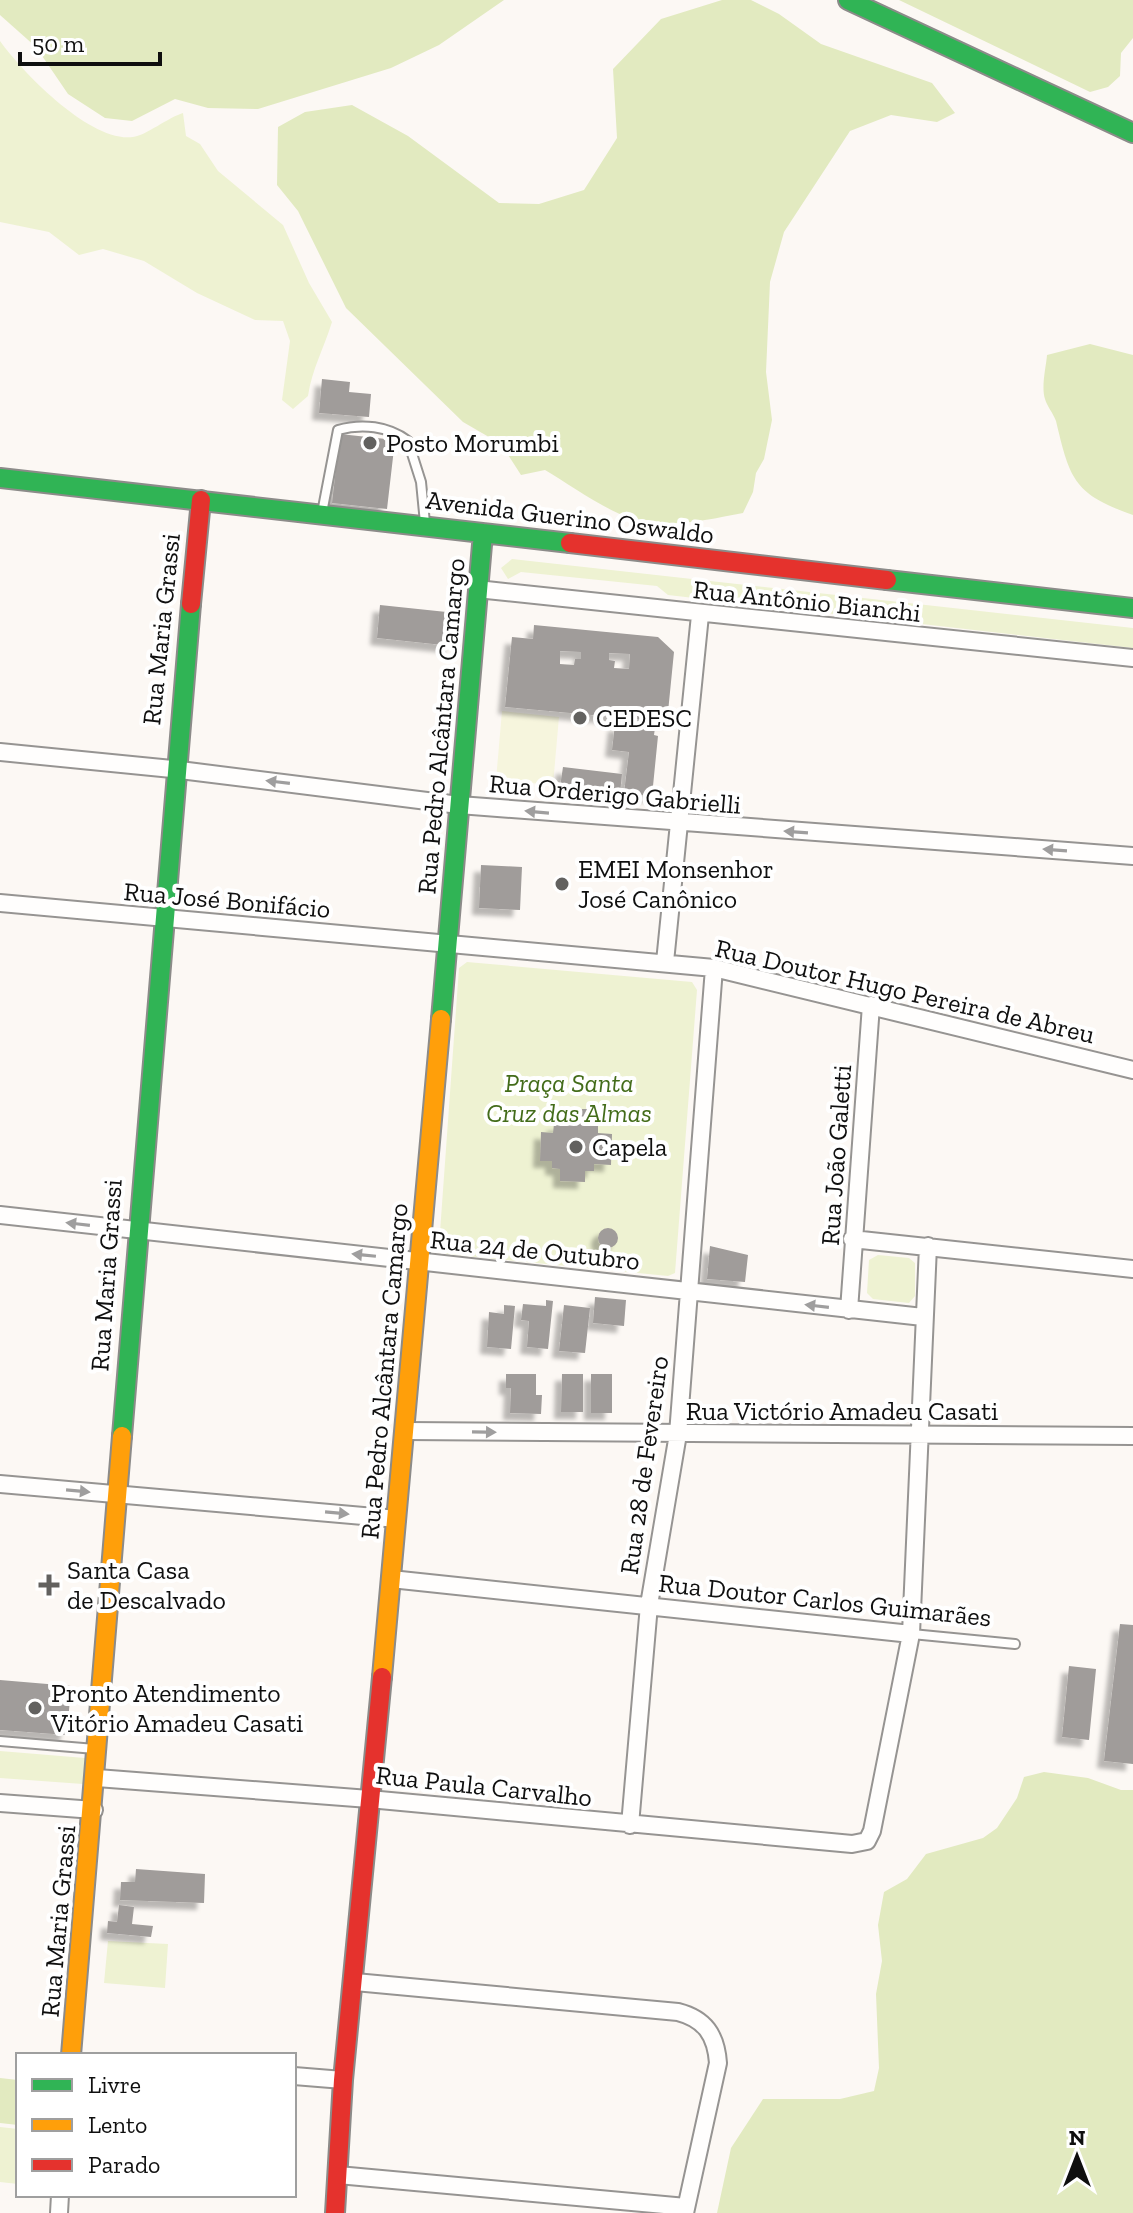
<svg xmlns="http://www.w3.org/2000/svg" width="1133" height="2213" viewBox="0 0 1133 2213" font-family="'Zilla Slab',serif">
	<defs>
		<filter id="shadow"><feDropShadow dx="-7" dy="7" stdDeviation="2" flood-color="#0004"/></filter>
	</defs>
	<rect width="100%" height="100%" fill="#fcf8f4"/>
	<path fill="#eef2d2" d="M0,41C23,73 91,143 133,137C145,136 169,117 183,113L186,136L200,144L218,171L283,225L309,283L332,322C324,348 312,369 308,396L293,409L282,400L290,341L283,321L255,320L197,293L144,261L103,249L79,255L49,232L0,222Z
		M512,559L1133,628V648L668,595L657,586L521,572L508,579L501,568Z
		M467,962L692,982L697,990L675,1273L668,1276L446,1254L439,1246L459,968Z
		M878,1255L909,1258L915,1263V1296L909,1303L873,1299L867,1293L869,1260Z
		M0,1751L85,1758L83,1784L0,1778Z
		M108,1941L168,1944L165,1988L104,1983Z
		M0,2127L18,2129V2184L0,2182Z"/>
	<path fill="#e2eac0" d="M0,0H504L439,45L391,68L258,109L208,108L175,99L132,121L105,118L68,94L36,47L0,15Z
		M722,0H751L779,14L821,44L932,83L955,113L937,122L891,115L850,131L784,232L770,282L766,372L772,420L764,459L756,473L753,492L743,513C712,519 676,527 644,522C614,517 572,486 545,470L521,475L501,444L463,422L346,308L298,211L277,185L278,127L305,112L352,105L408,136L499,203L539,204L584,190L617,138L613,69L661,19Z
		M899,0H1133V38L1121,53L1120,76L1108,87L1090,92Z
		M1090,344L1133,355V515C1074,494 1070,480 1056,421C1053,413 1047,406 1045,399C1041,387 1046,367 1047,355Z
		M1044,1772L1088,1778L1121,1790H1133V2213H717L731,2148L763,2099H840L874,2091L879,2068L876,1994L882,1961L878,1925L884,1892L907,1879L926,1854L983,1838L997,1828L1017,1798L1024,1777Z
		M0,2078L18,2080V2125L0,2123Z"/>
	<path fill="#f6f5dd" d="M502,711L559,717L553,785L496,780Z"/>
	<path fill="#a09c9a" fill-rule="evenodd" filter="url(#shadow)" d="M322,379L350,382L349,392L371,394L369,417L319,413Z
		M340,434L395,440L387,509L332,503Z
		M380,605L456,613L452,646L377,638Z
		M534,625L658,637L674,652L667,722L505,707L512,637L533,639ZM560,651L581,652V659H575L574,665L560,664ZM609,653L630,654L629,669L614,668L615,661L609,660Z
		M615,724L655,728L654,735L658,736L652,796L624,793L629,752L612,750Z
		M563,767L622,774L620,794L560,787Z
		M481,865L522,867L520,910L479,908Z
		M564,1109H592L591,1126H598V1133L612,1134L611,1165L594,1164V1171H585V1182L560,1181V1169L552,1168V1161H540L541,1132L553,1133L554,1124H564Z
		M598 1238a10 10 0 1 1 20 0a10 10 0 1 1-20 0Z
		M710,1246L748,1255L745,1282L707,1279Z
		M595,1297L626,1300L624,1326L593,1323Z
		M546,1300L553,1301L548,1349L527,1347L529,1321L521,1320L523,1304L546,1306Z
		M504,1305L515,1306L511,1349L487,1347L489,1312L504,1314Z
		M564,1305L590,1308L585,1353L559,1351Z
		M506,1374H536V1395H542L541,1414L510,1413L511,1388H506Z
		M562,1374H583V1412H561Z
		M591,1374H612V1413H591Z
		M1120,1624L1133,1625V1764L1104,1761Z
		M1069,1666L1096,1669L1089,1740L1062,1737Z
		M0,1680L71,1686L67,1735L0,1730Z
		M136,1869L205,1874L204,1903L120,1900L121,1882H135Z
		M119,1905L134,1907L132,1924L153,1926L151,1937L107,1933L108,1921L117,1922Z"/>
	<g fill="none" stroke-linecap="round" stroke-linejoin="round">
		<g stroke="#969492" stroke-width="12">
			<path id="lane" d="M322,513L338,430C362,423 388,426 408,441L421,482L425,523
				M912,1634L1015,1644
				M0,1741L95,1749"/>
		</g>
		<g stroke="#969492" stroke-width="20">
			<path id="street" d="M477,589L1133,658
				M0,752L172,769L459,805L1133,856
				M0,903L714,968L1133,1070
				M665,962L700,615
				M0,1215L923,1317
				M852,1239L1133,1269
				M849,1310L871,1005
				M406,1431L1133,1436
				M0,1484L397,1519
				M391,1579L911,1634
				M97,1778L369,1799L852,1844L867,1841L872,1831L911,1634L928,1246
				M0,1803L94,1810
				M630,1825L649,1605L678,1434L714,968
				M355,1982L678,2012C705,2019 716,2035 718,2063L685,2213
				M294,2076L343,2080
				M338,2175L686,2207
				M59,2213L60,2195"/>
		</g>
		<g stroke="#8c8b89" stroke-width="22">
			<path id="fast" d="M848,0L1133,133
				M0,478L570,543
				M887,580L1133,608
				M441,1019L483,533
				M122,1436L191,604"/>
		</g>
		<g stroke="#8c8b89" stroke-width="22">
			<path id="slow" d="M382,1677L441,1019
				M71,2055L122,1436"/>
		</g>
		<g stroke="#8c8b89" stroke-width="22">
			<path id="jam" d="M570,543L887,580
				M191,604L201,500
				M335,2213L343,2080L382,1677"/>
		</g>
		<use href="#lane" stroke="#fffefd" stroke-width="8"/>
		<use href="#street" stroke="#fffefd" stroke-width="16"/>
		<use href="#fast" stroke="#30b455" stroke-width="18"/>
		<use href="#slow" stroke="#ff9f0a" stroke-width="18"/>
		<use href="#jam" stroke="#e5322d" stroke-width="18"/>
	</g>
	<defs><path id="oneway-solid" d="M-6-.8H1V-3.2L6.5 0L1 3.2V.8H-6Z" transform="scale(2)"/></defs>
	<g fill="#9f9e9e">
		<use href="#oneway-solid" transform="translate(278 782) rotate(-173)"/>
		<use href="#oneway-solid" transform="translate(537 812) rotate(-175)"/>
		<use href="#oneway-solid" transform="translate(796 832) rotate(-176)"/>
		<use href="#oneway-solid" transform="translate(1055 850) rotate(-176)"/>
		<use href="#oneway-solid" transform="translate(78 1224) rotate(-173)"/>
		<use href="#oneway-solid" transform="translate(364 1255) rotate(-174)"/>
		<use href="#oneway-solid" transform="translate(817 1306) rotate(-173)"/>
		<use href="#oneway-solid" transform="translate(484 1432) rotate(1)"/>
		<use href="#oneway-solid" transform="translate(78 1491) rotate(5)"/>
		<use href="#oneway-solid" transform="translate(337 1513) rotate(5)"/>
	</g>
	<g fill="#62615f" stroke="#fff" stroke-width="3">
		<circle cx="370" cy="443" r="8"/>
		<circle cx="580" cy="718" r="8"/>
		<circle cx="562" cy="884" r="8"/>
		<circle cx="576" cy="1147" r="8"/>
		<path d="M45 1573h8v8h8v8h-8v8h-8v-8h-8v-8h8z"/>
		<circle cx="35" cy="1708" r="8"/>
	</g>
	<g text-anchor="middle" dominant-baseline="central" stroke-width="8" stroke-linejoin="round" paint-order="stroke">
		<g font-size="26" fill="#0f0f0f" stroke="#fff" text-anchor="start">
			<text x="386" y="443">Posto Morumbi</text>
			<text x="596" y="718">CEDESC</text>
			<text x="578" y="869">EMEI Monsenhor<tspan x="578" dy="30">José Canônico</tspan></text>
			<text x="592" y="1147">Capela</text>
			<text x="67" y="1570">Santa Casa<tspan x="67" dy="30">de Descalvado</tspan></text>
			<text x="51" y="1693">Pronto Atendimento<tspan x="51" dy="30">Vitório Amadeu Casati</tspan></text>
		</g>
		<g font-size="26" fill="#0f0f0f" stroke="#fff">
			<text transform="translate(570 517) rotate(7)">Avenida Guerino Oswaldo</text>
			<text transform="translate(807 601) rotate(6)">Rua Antônio Bianchi</text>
			<text transform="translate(161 629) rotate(-84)">Rua Maria Grassi</text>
			<text transform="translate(441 726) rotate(-85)">Rua Pedro Alcântara Camargo</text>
			<text transform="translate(615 794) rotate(5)">Rua Orderigo Gabrielli</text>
			<text transform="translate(227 900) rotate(5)">Rua José Bonifácio</text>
			<text transform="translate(905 991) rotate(13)">Rua Doutor Hugo Pereira de Abreu</text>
			<text transform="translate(836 1155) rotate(-86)">Rua João Galetti</text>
			<text transform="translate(535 1250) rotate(6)">Rua 24 de Outubro</text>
			<text transform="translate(106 1275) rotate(-86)">Rua Maria Grassi</text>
			<text transform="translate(384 1371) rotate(-85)">Rua Pedro Alcântara Camargo</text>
			<text x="842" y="1411">Rua Victório Amadeu Casati</text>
			<text transform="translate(644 1465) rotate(-82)">Rua 28 de Fevereiro</text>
			<text transform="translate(825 1600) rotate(6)">Rua Doutor Carlos Guimarães</text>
			<text transform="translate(484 1786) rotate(6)">Rua Paula Carvalho</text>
			<text transform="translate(58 1921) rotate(-85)">Rua Maria Grassi</text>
		</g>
		<g font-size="26" font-style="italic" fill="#436c1a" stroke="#fff">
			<text x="569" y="1083">Praça Santa<tspan x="569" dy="30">Cruz das Almas</tspan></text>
		</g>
	</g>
	<rect x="16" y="2053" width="280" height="144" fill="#ffffff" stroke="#9f9f9f" stroke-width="2"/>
	<rect x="32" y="2079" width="40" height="12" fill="#30b455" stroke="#9f9f9f" stroke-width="2"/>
	<text x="88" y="2093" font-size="24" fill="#0f0f0f">Livre</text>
	<rect x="32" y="2119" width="40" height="12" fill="#ff9f0a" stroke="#9f9f9f" stroke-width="2"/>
	<text x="88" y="2133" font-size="24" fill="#0f0f0f">Lento</text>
	<rect x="32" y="2159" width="40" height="12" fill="#e5322d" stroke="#9f9f9f" stroke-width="2"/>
	<text x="88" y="2173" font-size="24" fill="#0f0f0f">Parado</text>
	<g transform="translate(1077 2157)" stroke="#ffffff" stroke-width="6" paint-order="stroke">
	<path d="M0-6L14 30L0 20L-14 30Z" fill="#0f0f0f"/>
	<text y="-12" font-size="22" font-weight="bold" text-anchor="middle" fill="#0f0f0f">N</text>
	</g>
	<path d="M20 52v12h140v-12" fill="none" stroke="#0f0f0f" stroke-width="4"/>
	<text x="32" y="52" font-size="24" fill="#0f0f0f" stroke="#ffffff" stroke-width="6" paint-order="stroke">50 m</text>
</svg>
